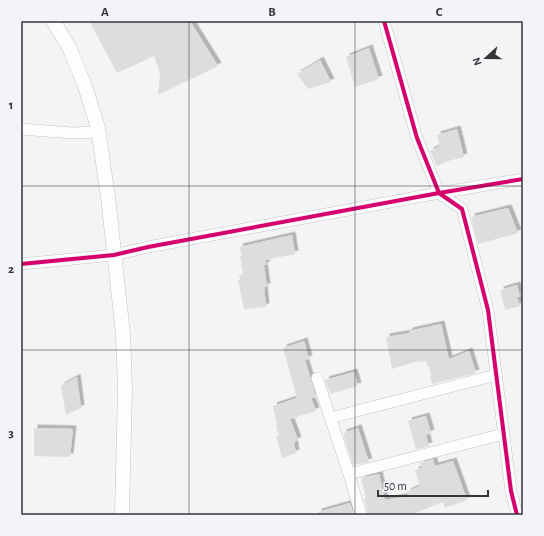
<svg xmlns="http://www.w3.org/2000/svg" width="544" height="536" viewBox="0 0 544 536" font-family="'Alegreya Sans',sans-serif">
	<defs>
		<filter id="shadow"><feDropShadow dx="3.5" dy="-3.5" stdDeviation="0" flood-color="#0004"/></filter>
	</defs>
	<rect width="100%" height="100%" fill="#f3f4f6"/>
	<path fill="#dcdddf" filter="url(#shadow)" d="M89,21H190L218,66L158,95L160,73L154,56L117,73Z
		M369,48L379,79L355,87L346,57Z
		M320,60L331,82L308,89L297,74Z
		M457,129L464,157L448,161L437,166L430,151L440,146L437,135Z
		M508,208L518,233L478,244L471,217Z
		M292,235L295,254L265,260L267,265H264L267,287H264L266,307L244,309L238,280H240L239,275H243L240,256H242L239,247Z
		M517,285L520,297H517L520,306L505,310L500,290Z
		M441,324L449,359L469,351L476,373L432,384L429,366H427L426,361L415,362L392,369L386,337L409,333V331Z
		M304,341L309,359L305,360L316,397L311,398L316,411L290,419L298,440L294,442L296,453L282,458L276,436H279L276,426L277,425L273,406L297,398L283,348Z
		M354,372L358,386L330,394L325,380Z
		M77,377L81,408L66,415L61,386Z
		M426,416L431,433L426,435L429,446L416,449L408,421Z
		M34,428L73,429L70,457L34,456Z
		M358,428L369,462L353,465L343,433Z
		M433,459L435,466L453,461L467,500L445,508L443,502L410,515H368L364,499L366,498L361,478L379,474L385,500L408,496L407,492L420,486L415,470L422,468L420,463Z
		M350,503L354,515H318V512Z"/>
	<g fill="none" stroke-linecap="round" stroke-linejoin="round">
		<g stroke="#c4c5c6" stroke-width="12">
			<path id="minor" d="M384,21L417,138L439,193L462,209L488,310L511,491L517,515
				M21,129L72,133L98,132
				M21,264L114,255L148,247L439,193L523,179
				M317,378L349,474L361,515
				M330,418L496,375
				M349,474L503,434"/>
		</g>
		<g stroke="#c4c5c6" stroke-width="15">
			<path id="tertiary" d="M53,21L69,47L85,86L98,128L108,197L123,334L125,387L122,515"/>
		</g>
		<use href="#minor" stroke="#fdfdfe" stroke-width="11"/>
		<use href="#tertiary" stroke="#fdfdfe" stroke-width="14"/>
		<g stroke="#f2f4f7" stroke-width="6">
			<path id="cycleway" d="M384,21L417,138L439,193L462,209L488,310L511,491L517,515
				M21,264L114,255L148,247L439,193L523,179"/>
		</g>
		<use href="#cycleway" stroke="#d6006c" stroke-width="4"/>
	</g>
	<path fill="none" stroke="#353637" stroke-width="1" stroke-opacity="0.55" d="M189,21V515M355,21V515M21,186H523M21,350H523"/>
	<rect width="544" height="536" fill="none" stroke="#f2f4f7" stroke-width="44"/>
	<g transform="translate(486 58) rotate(249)" stroke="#f2f4f7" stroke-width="3" paint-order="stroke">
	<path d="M0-3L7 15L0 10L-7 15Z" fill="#353637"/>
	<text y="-6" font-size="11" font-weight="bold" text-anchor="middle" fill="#353637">N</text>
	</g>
	<path d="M378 490v6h110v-6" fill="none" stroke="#353637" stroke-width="2"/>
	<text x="384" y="490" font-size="12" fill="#353637" stroke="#f2f4f7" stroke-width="3" paint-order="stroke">50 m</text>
	<rect x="22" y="22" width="500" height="492" fill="none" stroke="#353637" stroke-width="1.5"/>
	<g font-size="13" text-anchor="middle" font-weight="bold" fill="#353637">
		<text x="105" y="16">A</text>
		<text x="272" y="16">B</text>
		<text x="439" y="16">C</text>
		<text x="11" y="109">1</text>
		<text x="11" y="273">2</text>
		<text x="11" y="437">3</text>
	</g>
</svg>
